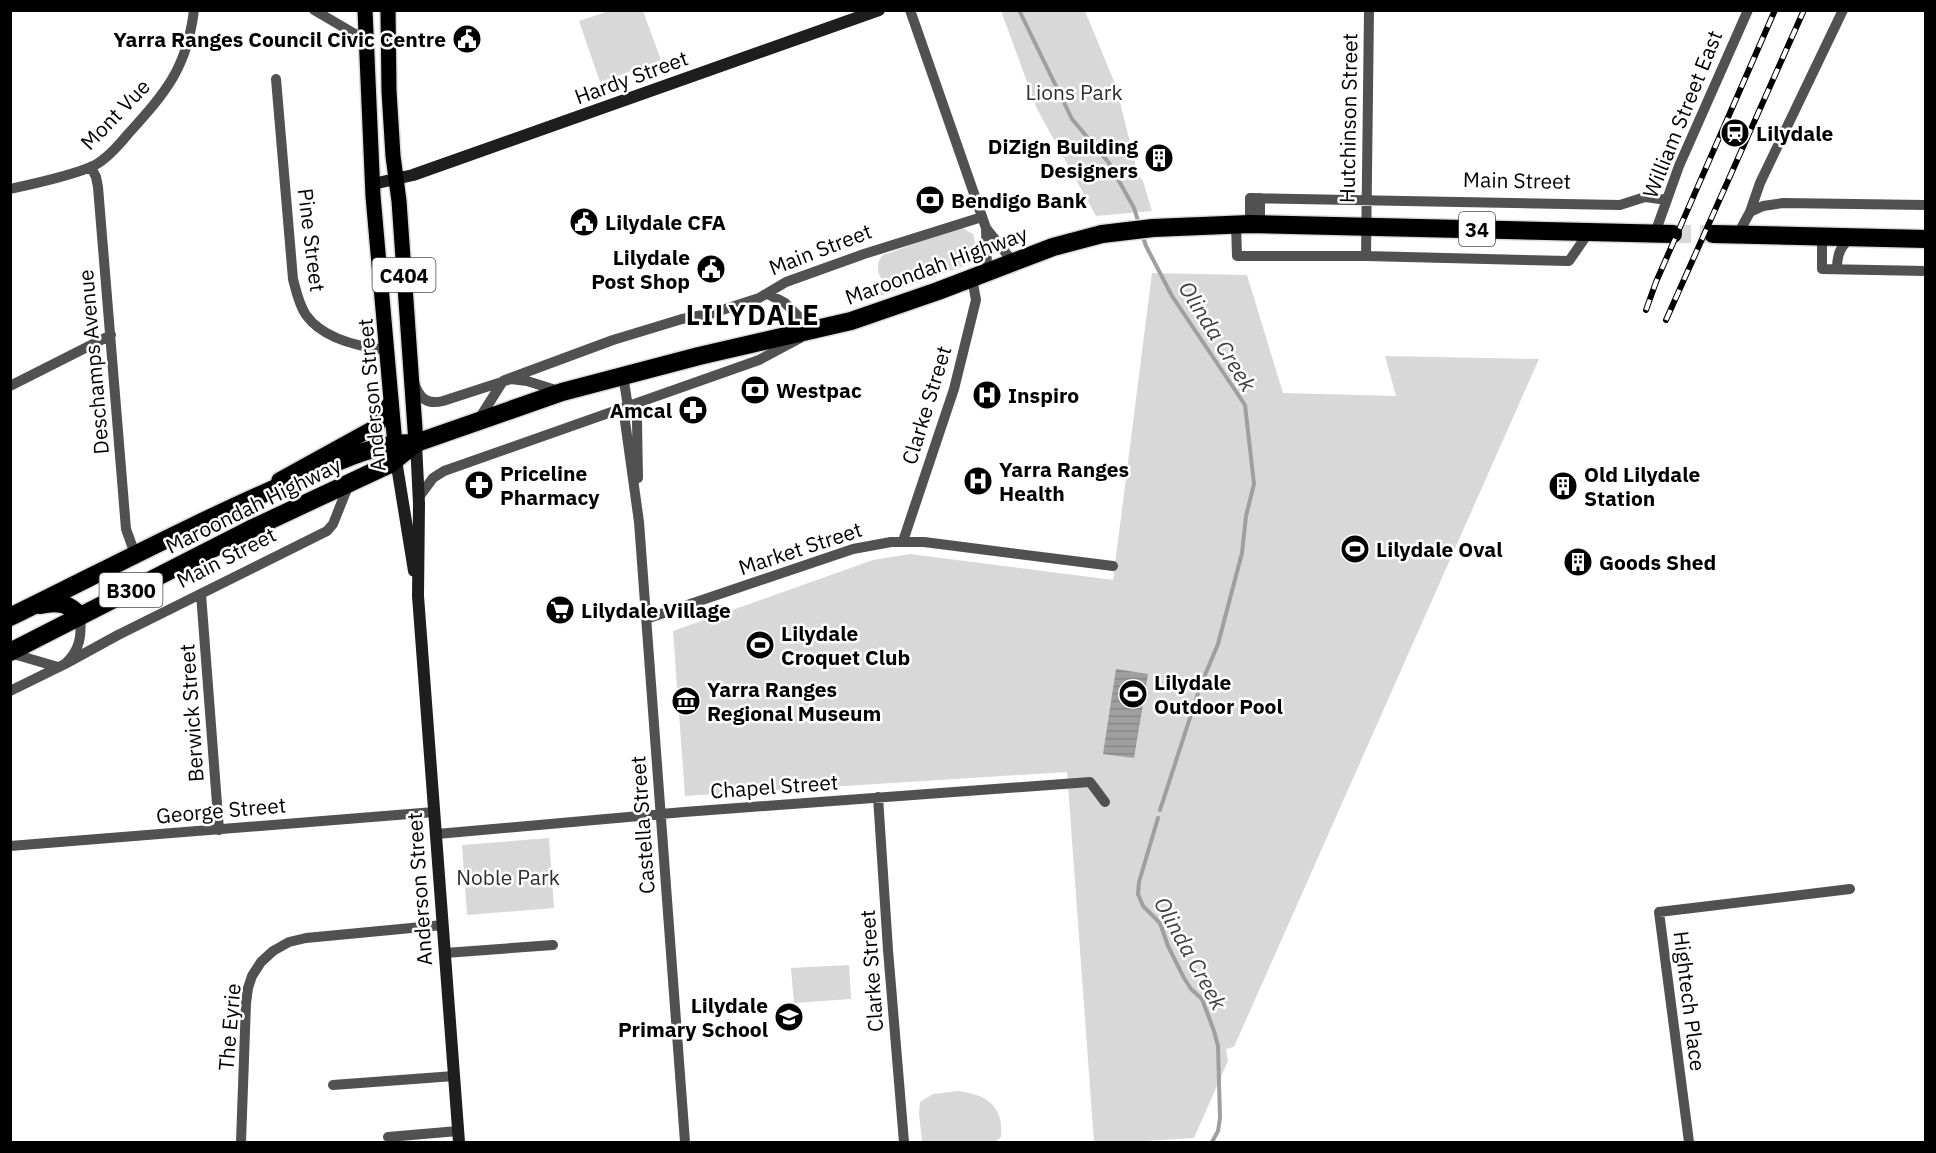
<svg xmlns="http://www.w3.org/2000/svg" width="1936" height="1153" viewBox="0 0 1936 1153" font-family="'IBM Plex Sans',sans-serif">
	<defs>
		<pattern id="water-rules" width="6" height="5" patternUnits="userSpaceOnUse" patternTransform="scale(1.5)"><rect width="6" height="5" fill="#9f9f9f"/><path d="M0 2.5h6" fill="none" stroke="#878787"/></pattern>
	</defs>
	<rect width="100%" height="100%" fill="#fff"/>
	<path fill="#d8d8d8" d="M609,11H643L661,60L600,82L579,21Z
		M1001,11H1085L1116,86L1138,175L1143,181L1152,211L1096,216L1037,109Z
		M961,227L973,234L978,254L973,263L863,302L861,295L886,286C879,276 873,266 883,255Z
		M1152,273L1247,275L1283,393L1396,396L1385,356L1539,359L1234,1047L1226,1049L1228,1061L1194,1138L1128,1142H1094L1067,772L685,796L673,631L873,560L910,554L1113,580Z
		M549,838L554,908L467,915L462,845Z
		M849,965L851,999L794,1003L791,968Z
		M959,1091C987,1095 1004,1106 1001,1137L995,1142H922L919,1113L920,1102L933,1094Z"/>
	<path fill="url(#water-rules)" d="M1116,669L1148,674L1134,758L1103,754Z"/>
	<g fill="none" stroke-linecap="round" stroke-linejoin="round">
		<path stroke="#9f9f9f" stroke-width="4" d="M1019,10L1072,119L1109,163L1134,208L1139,224
			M1142,234L1146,246L1172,296L1245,405L1254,484L1246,516L1242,553L1218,644L1200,687L1160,810
			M1158,818L1139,882L1138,894L1143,906L1160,923L1168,946L1184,978L1191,989L1202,999L1214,1031L1218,1046L1220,1118L1218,1131L1212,1142"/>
		<path stroke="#d9d9d9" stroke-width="18" stroke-dasharray="18 9" stroke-linecap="butt" d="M1673,234H1713"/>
		<g stroke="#dbdbdb" stroke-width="18">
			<path id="primary" d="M365,10L373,196L396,456
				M388,10L389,91L393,156L399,201L416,443
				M279,480L377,426L384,417L389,404"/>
		</g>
		<g stroke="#dbdbdb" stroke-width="21">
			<path id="highway" d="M1713,234L1926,239
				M40,605C57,601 69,603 80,616
				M10,617C106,570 200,520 299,478C336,463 375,442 416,443L562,392L699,356L851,321L938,291L1053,247L1102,234L1153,228L1250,224L1673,234
				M10,652L251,529L390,464L416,443"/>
		</g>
		<path stroke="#515151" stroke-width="10" d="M314,10L367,41
			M910,10L986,228L1013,262
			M276,79L293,279C296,291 299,305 306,315C323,339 360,347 388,350
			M91,167L96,177L98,187L126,529L135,554
			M10,189C33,184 75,175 95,165C108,158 119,145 128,134C166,92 187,68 194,10
			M1260,198V224
			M1750,212L1763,206L1783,203L1926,205
			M1236,224L1237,256H1366L1569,261L1589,232
			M1250,224V198L1620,205L1645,197L1667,200
			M986,228L987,272
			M1655,233L1679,166L1748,10
			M1738,234L1750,212L1760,183L1843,10
			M1822,236V269L1926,271
			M1366,256L1369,10
			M1837,269C1837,255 1840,246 1852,237
			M768,294L785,303L813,331
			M623,375L628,407L624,414L639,522L685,1142
			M505,380L613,340L682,319L713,313L759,298L786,282L864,254L982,217
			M414,383C420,398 426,405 443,401L511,379L527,381L559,391
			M10,386L111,335
			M628,407L635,412L637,421L638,478
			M479,419L503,381
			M419,497L433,478L444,471L759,360L800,338
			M903,541L954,389L976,300L972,278
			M201,594L219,830
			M646,619L853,549L891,542H924L1113,566
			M10,653L58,667
			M65,664L118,635L327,531L333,524L349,484
			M10,691L65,664C80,650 82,636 80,616
			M878,797L888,950L904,1142
			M437,834L684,812L1090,782L1105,802
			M10,846L434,812
			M445,953L553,945
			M333,1085L454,1076
			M388,1137L458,1131
			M241,1142L246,1003L248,988L252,976L261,962L273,951L289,942L306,938L443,925
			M1689,1142L1659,912L1850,889"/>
		<path stroke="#1e1e1e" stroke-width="12" d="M373,184L413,175L879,10
			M416,443L419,504L418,596L459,1142
			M396,460L414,571"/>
		<use href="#primary" stroke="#000" stroke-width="15"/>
		<use href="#highway" stroke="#000" stroke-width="18"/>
		<g stroke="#000" stroke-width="6">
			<path id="rail" d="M1646,310L1656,282L1775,10
				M1666,320L1804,10"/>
		</g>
		<use href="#rail" stroke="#fff" stroke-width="4" stroke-dasharray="11" stroke-linecap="butt"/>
	</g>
	<defs>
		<g id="civic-disc" transform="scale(1.5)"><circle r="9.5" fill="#000" stroke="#fff"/><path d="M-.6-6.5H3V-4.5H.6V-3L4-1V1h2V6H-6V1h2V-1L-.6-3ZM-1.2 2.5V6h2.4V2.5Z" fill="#fff"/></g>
		<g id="station-disc" transform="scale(1.5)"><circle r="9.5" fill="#000" stroke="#fff"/><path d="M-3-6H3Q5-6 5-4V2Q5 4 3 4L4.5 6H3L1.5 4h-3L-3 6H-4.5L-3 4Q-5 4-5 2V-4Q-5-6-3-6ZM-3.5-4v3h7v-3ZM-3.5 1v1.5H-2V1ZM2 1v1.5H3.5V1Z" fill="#fff"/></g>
		<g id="building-disc" transform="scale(1.5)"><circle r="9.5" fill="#000" stroke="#fff"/><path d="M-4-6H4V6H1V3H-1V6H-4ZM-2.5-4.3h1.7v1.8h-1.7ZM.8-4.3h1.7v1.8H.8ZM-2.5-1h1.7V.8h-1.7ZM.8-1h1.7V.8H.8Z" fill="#fff"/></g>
		<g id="bank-disc" transform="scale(1.5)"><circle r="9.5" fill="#000" stroke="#fff"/><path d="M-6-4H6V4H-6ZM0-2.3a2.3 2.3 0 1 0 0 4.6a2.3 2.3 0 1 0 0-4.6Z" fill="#fff"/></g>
		<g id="hospital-disc" transform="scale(1.5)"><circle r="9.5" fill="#000" stroke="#fff"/><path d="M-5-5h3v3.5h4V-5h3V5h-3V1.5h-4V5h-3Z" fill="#fff"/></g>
		<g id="pharmacy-disc" transform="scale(1.5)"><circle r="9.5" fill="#000" stroke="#fff"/><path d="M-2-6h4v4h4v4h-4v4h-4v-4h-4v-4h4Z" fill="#fff"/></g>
		<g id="stadium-disc" transform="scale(1.5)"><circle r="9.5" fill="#000" stroke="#fff"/><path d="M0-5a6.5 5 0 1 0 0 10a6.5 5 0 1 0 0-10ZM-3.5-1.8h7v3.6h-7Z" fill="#fff"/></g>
		<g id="supermarket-disc" transform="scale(1.5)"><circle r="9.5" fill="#000" stroke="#fff"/><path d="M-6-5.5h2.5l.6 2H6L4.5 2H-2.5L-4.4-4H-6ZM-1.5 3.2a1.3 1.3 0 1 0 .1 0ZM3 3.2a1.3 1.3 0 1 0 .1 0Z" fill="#fff"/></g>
		<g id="museum-disc" transform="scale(1.5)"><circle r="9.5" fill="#000" stroke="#fff"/><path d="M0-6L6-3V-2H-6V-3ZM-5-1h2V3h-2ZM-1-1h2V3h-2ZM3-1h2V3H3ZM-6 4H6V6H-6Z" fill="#fff"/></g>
		<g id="school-disc" transform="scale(1.5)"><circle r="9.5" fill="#000" stroke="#fff"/><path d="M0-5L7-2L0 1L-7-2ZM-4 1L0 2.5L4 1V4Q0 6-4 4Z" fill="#fff"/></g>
	</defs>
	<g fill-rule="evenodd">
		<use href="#civic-disc" x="467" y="39"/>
		<use href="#station-disc" x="1735" y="133"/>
		<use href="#building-disc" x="1159" y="158"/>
		<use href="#bank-disc" x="930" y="200"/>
		<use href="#civic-disc" x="584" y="222"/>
		<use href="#civic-disc" x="711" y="269"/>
		<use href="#bank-disc" x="755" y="390"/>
		<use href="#hospital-disc" x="987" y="395"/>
		<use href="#pharmacy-disc" x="693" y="410"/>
		<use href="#hospital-disc" x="978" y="481"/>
		<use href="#pharmacy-disc" x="479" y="485"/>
		<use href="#building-disc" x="1563" y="486"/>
		<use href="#stadium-disc" x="1355" y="549"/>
		<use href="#building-disc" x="1578" y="562"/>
		<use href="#supermarket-disc" x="560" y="610"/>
		<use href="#stadium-disc" x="760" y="645"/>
		<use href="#stadium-disc" x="1133" y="694"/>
		<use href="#museum-disc" x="686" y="701"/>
		<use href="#school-disc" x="789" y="1017"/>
	</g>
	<g text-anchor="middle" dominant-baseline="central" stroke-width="5" stroke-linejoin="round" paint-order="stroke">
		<g fill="#fff" stroke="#4c4c4c" stroke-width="1.5">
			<rect x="1459" y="212" width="36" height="34" rx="4.5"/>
			<rect x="372.5" y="258" width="63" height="34" rx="4.5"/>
			<rect x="99.5" y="573" width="63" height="34" rx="4.5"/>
		</g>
		<g font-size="20" font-weight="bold" fill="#000">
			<text x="1477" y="229">34</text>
			<text x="404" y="275">C404</text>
			<text x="131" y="590">B300</text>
		</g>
		<g font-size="21" font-weight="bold" fill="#000" stroke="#fff" text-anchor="start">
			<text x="446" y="39" text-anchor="end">Yarra Ranges Council Civic Centre</text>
			<text x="1756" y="133">Lilydale</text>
			<text x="1138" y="146" text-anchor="end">DiZign Building<tspan x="1138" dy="24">Designers</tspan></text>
			<text x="951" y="200">Bendigo Bank</text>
			<text x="605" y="222">Lilydale CFA</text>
			<text x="690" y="257" text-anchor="end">Lilydale<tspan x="690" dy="24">Post Shop</tspan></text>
			<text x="776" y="390">Westpac</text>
			<text x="1008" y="395">Inspiro</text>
			<text x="672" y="410" text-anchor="end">Amcal</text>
			<text x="999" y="469">Yarra Ranges<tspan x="999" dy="24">Health</tspan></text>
			<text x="500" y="473">Priceline<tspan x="500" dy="24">Pharmacy</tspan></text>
			<text x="1584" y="474">Old Lilydale<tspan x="1584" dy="24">Station</tspan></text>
			<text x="1376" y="549">Lilydale Oval</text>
			<text x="1599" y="562">Goods Shed</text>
			<text x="581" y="610">Lilydale Village</text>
			<text x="781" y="633">Lilydale<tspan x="781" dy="24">Croquet Club</tspan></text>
			<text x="1154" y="682">Lilydale<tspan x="1154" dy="24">Outdoor Pool</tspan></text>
			<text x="707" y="689">Yarra Ranges<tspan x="707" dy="24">Regional Museum</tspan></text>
			<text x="768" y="1005" text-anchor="end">Lilydale<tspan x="768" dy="24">Primary School</tspan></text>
		</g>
		<g font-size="21" fill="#000" stroke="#fff">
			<text transform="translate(631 77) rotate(-20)">Hardy Street</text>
			<text transform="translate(115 114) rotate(-46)">Mont Vue</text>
			<text transform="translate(1682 114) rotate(-68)">William Street East</text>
			<text transform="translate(1348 118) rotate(-89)">Hutchinson Street</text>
			<text transform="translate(1517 180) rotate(1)">Main Street</text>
			<text transform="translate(312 240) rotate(83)">Pine Street</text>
			<text transform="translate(820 249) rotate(-21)">Main Street</text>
			<text transform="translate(936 265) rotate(-20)">Maroondah Highway</text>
			<text transform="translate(93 362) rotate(-95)">Deschamps Avenue</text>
			<text transform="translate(371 395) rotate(-95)">Anderson Street</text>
			<text transform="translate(926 405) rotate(-73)">Clarke Street</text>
			<text transform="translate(253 505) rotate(-26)">Maroondah Highway</text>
			<text transform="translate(800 548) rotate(-18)">Market Street</text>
			<text transform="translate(226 557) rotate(-27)">Main Street</text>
			<text transform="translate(191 713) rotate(-94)">Berwick Street</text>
			<text transform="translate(774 786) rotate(-4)">Chapel Street</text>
			<text transform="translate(221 810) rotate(-5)">George Street</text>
			<text transform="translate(642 825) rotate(-94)">Castella Street</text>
			<text transform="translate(419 889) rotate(-94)">Anderson Street</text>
			<text transform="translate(871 971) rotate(-94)">Clarke Street</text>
			<text transform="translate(1690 1001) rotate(83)">Hightech Place</text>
			<text transform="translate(229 1027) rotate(-85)">The Eyrie</text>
		</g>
		<g font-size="21" fill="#2f2f2f" stroke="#fff">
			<text x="1074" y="92">Lions Park</text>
			<text x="508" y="877">Noble Park</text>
		</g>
		<g font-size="22" font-style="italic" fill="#404040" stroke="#fff">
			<text transform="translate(1218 336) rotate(58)">Olinda Creek</text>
			<text transform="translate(1191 953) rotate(61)">Olinda Creek</text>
		</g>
		<g font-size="27" font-weight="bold" letter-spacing="1.5" fill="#000" stroke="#fff">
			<text x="753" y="314">LILYDALE</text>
		</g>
	</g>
	<rect width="1936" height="1153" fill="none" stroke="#000000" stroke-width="24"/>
</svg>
